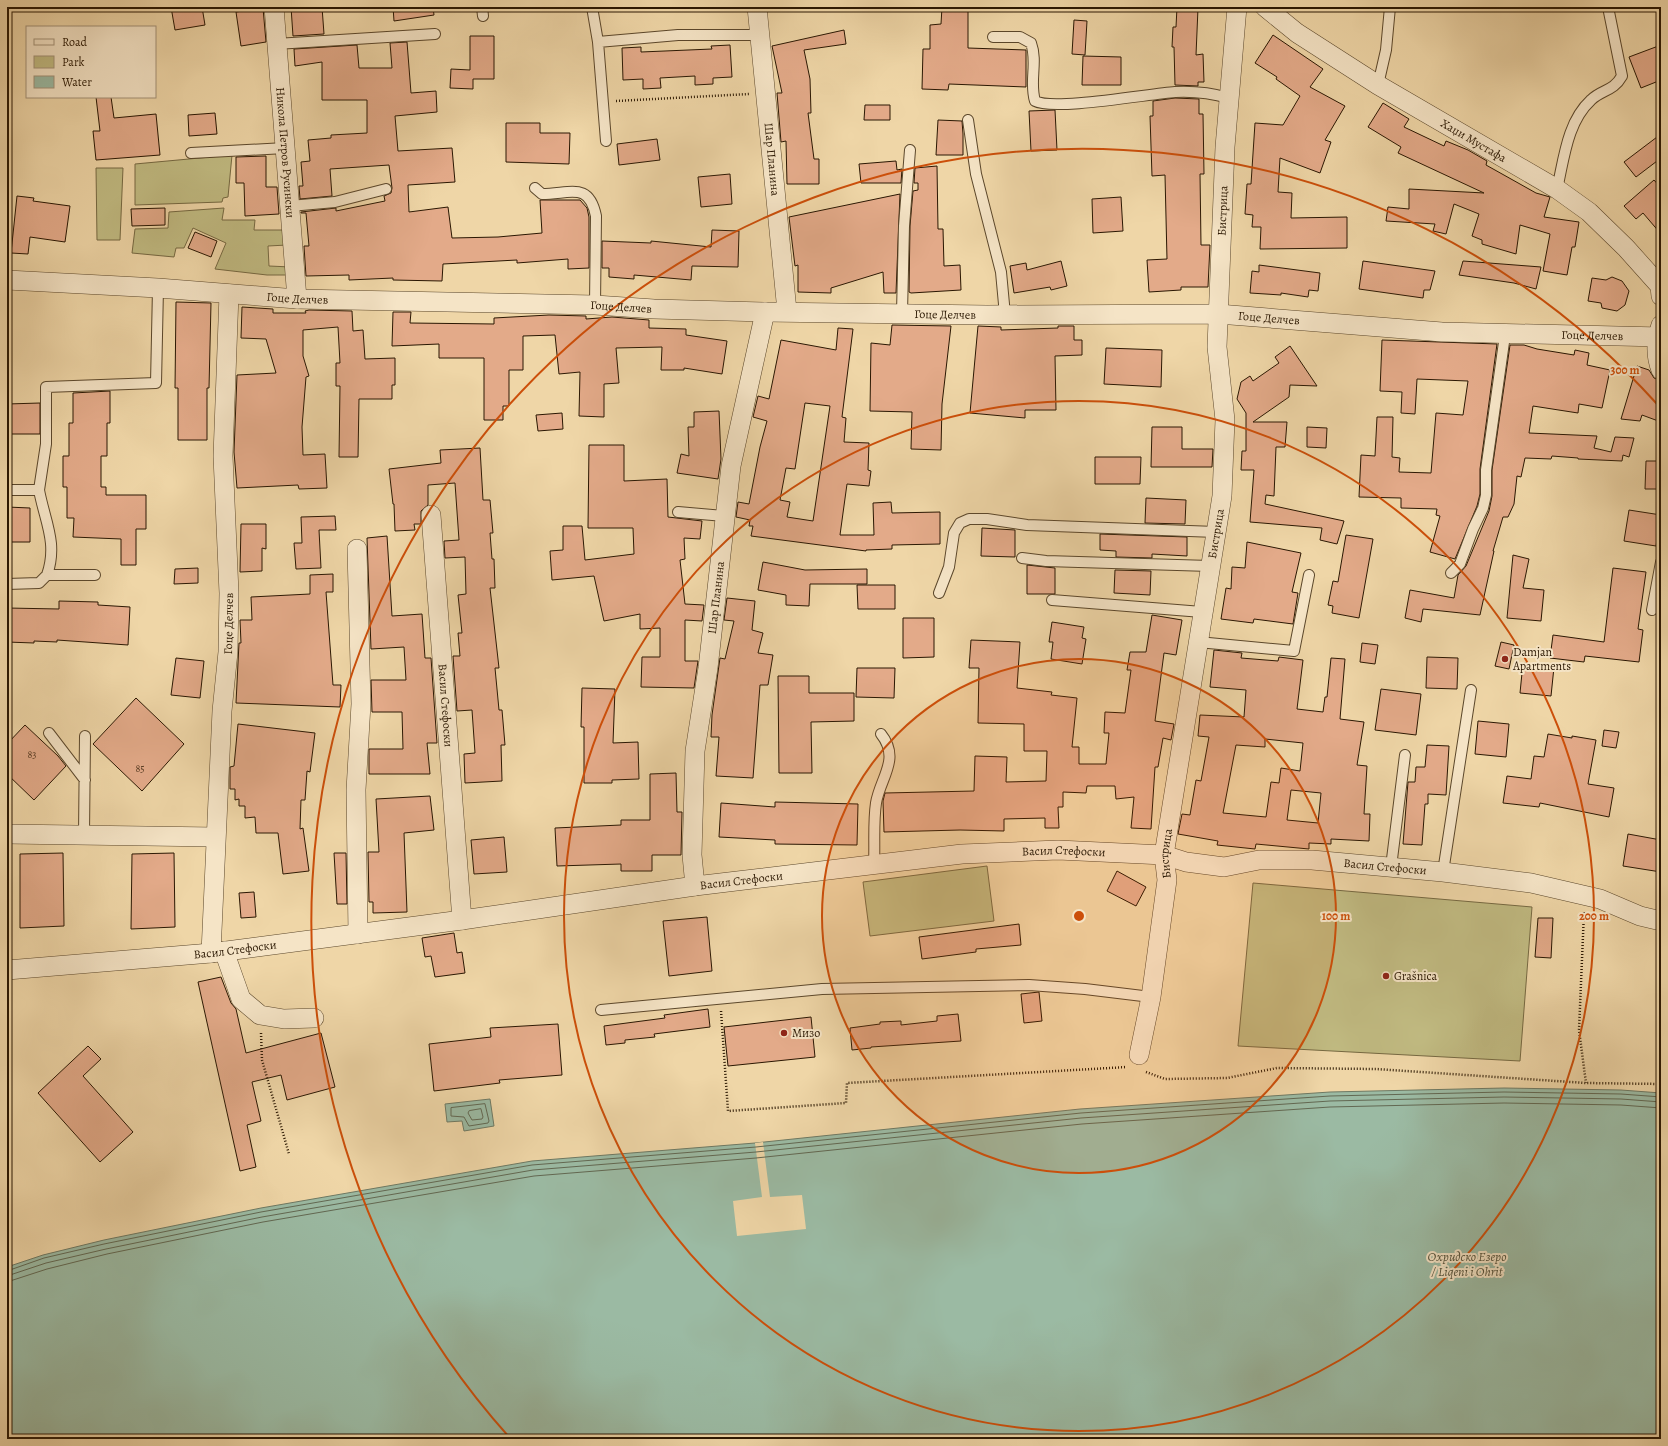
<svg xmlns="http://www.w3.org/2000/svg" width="1668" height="1446" viewBox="0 0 1668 1446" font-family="Alegreya,serif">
	<rect width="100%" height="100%" fill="#efd6a7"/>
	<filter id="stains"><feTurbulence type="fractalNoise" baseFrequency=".005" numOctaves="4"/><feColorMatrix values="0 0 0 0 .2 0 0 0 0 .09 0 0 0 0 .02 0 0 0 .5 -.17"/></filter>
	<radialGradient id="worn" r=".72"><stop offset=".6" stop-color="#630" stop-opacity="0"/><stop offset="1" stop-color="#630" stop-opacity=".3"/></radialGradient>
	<path fill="#c1bb82" stroke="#766942" d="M232,155L228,197L223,198L222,202L135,205V164Z
		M96,168H123L120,240H97Z
		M224,208L222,220H255L254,230H286L287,245L268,246L269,266L291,267L290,275H267L215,269L226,243L193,228L184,248H176L174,257L132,253L135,229L168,228L169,212Z
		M987,866L994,921L870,936L863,882Z
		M1253,883L1532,907L1520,1061L1238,1046Z"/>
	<path fill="#9bbaa3" stroke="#6e7963" d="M1504,1088L1621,1090L1661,1093V1439H7V1267L43,1255L104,1240L261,1208L532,1161L755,1143L1080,1109L1330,1092Z
		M490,1099L494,1126L464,1131L462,1121L447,1122L445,1104Z"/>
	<path fill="#efd6a7" d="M763,1142L770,1197L802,1195L806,1229L737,1236L733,1201L762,1197L755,1143Z"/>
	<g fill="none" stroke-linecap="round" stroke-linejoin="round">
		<path stroke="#626852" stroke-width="1" d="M485,1104L489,1121L488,1123L469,1126L464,1117L451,1116V1108Z
			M481,1109L483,1117L482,1119L472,1120L468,1113L469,1111Z
			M7,1271L44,1258L104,1244L261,1212L532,1165L756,1147L1081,1113L1330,1096L1504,1092L1621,1094L1661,1097
			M7,1276L46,1263L106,1249L262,1217L533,1170L756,1152L1081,1118L1330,1101L1504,1097L1621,1099L1661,1102
			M7,1282L47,1269L107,1254L263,1222L534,1176L756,1158L1082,1124L1330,1107L1504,1103L1621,1105L1661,1108"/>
	</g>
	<path fill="#e3aa89" stroke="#2a1702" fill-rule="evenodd" d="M171,7H202L205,25L175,30Z
		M291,7H322L324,34L293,36Z
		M393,7H433L434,15L394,21Z
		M942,7H968V48L1026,50V87L949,84L948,90L922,89L923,49H930V25L941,24Z
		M1177,7L1198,8L1196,55L1203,54L1204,82H1198V86L1175,85L1174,47H1172L1173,27H1176Z
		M263,8L266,42L241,46L236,12Z
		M1074,20L1087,21L1085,55L1072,54Z
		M844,30L846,44L804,50L810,79L811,113H808L814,159H819V184H787L786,141L781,142L777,93H782L772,46Z
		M1273,35L1323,69L1310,87L1345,106L1325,140L1331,142L1320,173L1280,158L1278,192L1292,193L1291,218L1347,217V248L1260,249L1261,227H1252L1253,215L1245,214L1247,184H1251L1255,123L1283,125L1300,96L1276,79L1277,77L1255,63Z
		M470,36H494V79H473V89L450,88L451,69L470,70Z
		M407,42L411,93L436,91L437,112L395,116L398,151L452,148L455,182L408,185L409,212L448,207L452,238L498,237L542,233L540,200H580L587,208L589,217V268L568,269V259L517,263V260L443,264L442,281L393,280V278L349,280V275L306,276L304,246H309L306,213H301V212L336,208V211L385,201L384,196L391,193L392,188L389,165L330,169L332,196L300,199L299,186H303L301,162L310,161L308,140L331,138V135L367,133V100H322V62L295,66L294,49L357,45L359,68H392L390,43Z
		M730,45L732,77L713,78V84L695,85V76L660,78L661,88L643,89V79L623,80L622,48L641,47V52L712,49L711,46Z
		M1661,45V80L1641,88L1629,57Z
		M1083,56L1121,57V85H1082Z
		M96,97H111L114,118L156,114L160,155L96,160L93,131H100Z
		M1175,98L1199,99V114H1203L1204,174H1200L1201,245H1210L1208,287H1181V290L1149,292L1147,260L1167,259L1165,175L1152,176L1150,116H1153V101Z
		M1383,103L1409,119L1404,127L1444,146L1446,141L1468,150L1487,161L1486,165L1536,193L1550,197L1544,217L1579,222L1575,247H1572L1567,275L1543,271L1550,234L1520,225L1516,254L1482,244V240L1472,236L1479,214L1454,204L1446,234L1433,231L1435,224L1386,221L1388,207L1409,209V189L1484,193L1398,153L1401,147L1368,127Z
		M865,105H890V120H864Z
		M1055,110L1057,150L1031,151L1029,111Z
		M215,113L217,134L189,136L188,115Z
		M938,120L962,121L963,134V155H936Z
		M506,123H540V133H570L569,164L506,162Z
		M1661,134V158L1636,177L1624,162Z
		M657,139L660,160L619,165L617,144Z
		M266,156V187H277L279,214L245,216L244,183H236V157Z
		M896,161L897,170L902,169L901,183H861L859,164Z
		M937,166L938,229H943L944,266L960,265L961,290L911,293L909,292L910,226L913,191L918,190V183H914L915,168Z
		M730,174L732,204L701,207L698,177Z
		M1654,180L1661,188V234L1643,213L1636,219L1624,206Z
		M900,194L896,293H884L883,272L831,288V293L798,292V265L795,266L789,217Z
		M17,196L34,198L33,201L70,206L65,242L30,237L28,254L11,253Z
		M1121,197L1123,231L1093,233L1092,199Z
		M165,208V225L132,226L131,209Z
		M712,230L739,231L738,267L692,266L691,280L634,275V279L609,277V268H602V241L651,243V241L711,247Z
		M195,232L217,241L211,257L188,248Z
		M1061,261L1067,286L1051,290L1050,287L1014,293L1010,266L1026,263L1027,270Z
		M1363,261L1435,271L1430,290H1424L1423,298L1359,289Z
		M1463,261L1541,267L1536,289L1514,283L1459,275Z
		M1259,265L1320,273L1318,291L1309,290L1308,297L1281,293V295L1250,293L1252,271L1259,272Z
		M1612,277L1622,281L1629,291L1625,305L1617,311L1602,308L1601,303L1588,301L1592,278L1606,280Z
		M176,302L211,303L209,388H207V440H178V388H175Z
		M242,307L273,309V313H306L305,311L309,310L352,311L353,331L363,330L365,359L395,358V385H392V399H359L358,457H339L340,386H336V363H340L338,327L303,330V356L309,376L306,377L302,427L303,455L325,454L327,488L299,489L298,485L237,488L234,452L237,375L276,373L266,339L241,338Z
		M393,312H411L410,323L494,324V318L549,315L586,316V319L612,317L649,320V328L686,329V335L727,341L722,374L684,368V370H661L662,347L616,348L619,383L604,384V417L579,416L580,372L559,374L555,335L523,336V370H509V406H503V420H484V358H439V344L392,346Z
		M892,325L951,326L942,404L941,450L911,449L912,412L870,411L871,343L890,345Z
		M978,326L1001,327V330L1058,328V326H1074V340H1082V355L1055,356L1056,410H1025V418L970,413Z
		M838,328L853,329L842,417L846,418L844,442L869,443L868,470L871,471L869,486L847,484L840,535H874L873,503L891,502L892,513L940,512V544L892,545V549L866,550V551L751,536L753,526H749L750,520L736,517L738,502L749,504L760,447L767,421L753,417L758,396L769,399L781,340L836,350ZM805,403L830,406L813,521L787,517L790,502L780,500L786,468L795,469Z
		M1382,340L1497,344L1480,469V494L1477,506L1455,559L1430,552L1440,516L1436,515L1437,509L1401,508V498L1359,497L1361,455L1375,456L1377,417H1393L1392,457L1400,458L1399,472L1431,473L1436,413L1463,415L1468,381L1417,379L1415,414L1401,413L1402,392L1380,391Z
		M1510,345H1524L1537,349L1574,355L1575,350L1589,353L1587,365L1610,370L1602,408L1579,404L1578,413L1533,406L1529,433L1597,436L1594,448L1611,452L1615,437L1634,438L1629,457L1623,455L1622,461L1578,459V458L1552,456L1551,459L1525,458L1521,477L1517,476L1514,504L1508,517H1503L1493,551H1494L1480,615L1423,609L1421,622L1405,618L1410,590L1454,598L1458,575L1466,566L1489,511L1492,496V470Z
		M1290,346L1317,386L1290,385L1289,397L1253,422H1287L1285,447H1276L1274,496L1266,495L1265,504L1344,521L1337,544L1320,540L1322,528L1250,522L1254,470H1241L1242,451H1246V413L1237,399L1241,382L1250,376L1253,381L1279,363L1275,357Z
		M1106,348L1162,350L1161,387L1104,384Z
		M1637,366L1649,370L1654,378L1661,381V422L1642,415L1640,421L1621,419Z
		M110,391V423H107V456H101V487H106V495H146V529H136V565H121V539L73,537L74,518H67V487H63V456H69V423H73V393Z
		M40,403V434H7V404Z
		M719,411L721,459L718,479L677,473L681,454L689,456L688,427H694V412Z
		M562,413L563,429L538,431L536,415Z
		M1152,427H1182V449H1213L1212,467H1151Z
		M1307,427L1327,428L1326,448L1307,447Z
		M589,445H624V481L667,479L668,517L702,521L700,539L684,538L685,559L680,560L685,604L704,605L702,621L685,620V661H698L694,688L641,687L642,657H660V628L640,629V614L604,621L594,576L552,580L550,551L563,550V526H582L585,560L634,554L633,528H588Z
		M480,448L483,500H490L493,533H490L492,559H494L495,588H490L499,668H495L499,710H502L505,745H501L502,781L465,783L464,754L475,753L472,710L457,711L453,656H460L458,633H462L458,595L466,594L465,557L445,558L444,541L459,540L455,483L428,485V505L421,511V524H414L415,530L395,531L394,504H393L389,469L441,463L440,450Z
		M1095,457H1141L1140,484H1095Z
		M1646,461H1661V489H1645Z
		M1146,498L1186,500L1185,524L1145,523Z
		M7,507L30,508V542H7Z
		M1629,510L1661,515L1656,546L1624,541Z
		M335,516L336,530H319L321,568L296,569L294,543H302L301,517Z
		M241,524H266V549L262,548V571L240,572Z
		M982,528L1015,530V557L981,556Z
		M1100,534L1187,537V556L1152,554V558L1116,557V551L1100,550Z
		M1346,535L1373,539L1359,618L1332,613L1333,606L1328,605L1333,581L1338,582Z
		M387,536L392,616L422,614L425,658H431L437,743H427L430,774H369V749H403L402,712H372L371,680H406L404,647L371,649L367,538Z
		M1247,542L1301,553L1292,592L1298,593L1293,624L1254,619L1253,623L1221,619L1226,588L1231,589L1232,567L1245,568Z
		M1513,555L1529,559L1523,588L1544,590L1541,621L1507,618Z
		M763,562L805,570L867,569V584H810L809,606L786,605V595L758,590Z
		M1027,565L1055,568V594H1027Z
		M198,568V583L174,584L175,569Z
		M1613,568L1646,572L1638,629L1643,630L1639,662L1585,656L1584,662L1550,658L1553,635L1604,642Z
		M1115,570L1151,571L1150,595L1114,593Z
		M333,574V592H326L333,685H341L340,707L236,703L239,643H241L240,620H252L251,597L310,594V575Z
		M857,585H895V609H858Z
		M727,598L755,601L752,630L763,633L758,653L773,655L768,685H760L753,778L716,776L719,737H711L712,715L720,658L725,659L734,621L724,620Z
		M59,601L98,602V605L130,607L128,645L57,640V642L34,641V643L7,642V608L59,609Z
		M1152,615L1182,620L1176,655L1164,653L1155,721L1174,724L1171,740L1163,738L1158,767H1155L1151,829L1131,828L1134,797L1116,799L1115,786H1087L1086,793L1063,792V807H1058L1059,828H1045V818L1004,819V831L960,830L884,832L883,801L885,793L974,791L975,756L1007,757L1006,782L1046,781L1047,751H1024V724L978,723L979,668H969L971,640L1020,642L1017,688L1052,692L1051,695L1077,698L1072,747H1079V764H1106L1109,733H1104L1105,712L1125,713L1131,670H1127L1130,652H1146Z
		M903,618H934V657L903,658Z
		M1052,622L1084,627L1082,638L1086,639L1082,664L1051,659L1053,642H1049Z
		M1501,642L1514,645L1509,669L1495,666Z
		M1362,643L1378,645L1375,664L1360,662Z
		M1214,650L1242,653L1241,658L1278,661L1279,657L1303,660L1297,709L1323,712L1325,697H1327L1331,658L1345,659L1340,719L1364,722L1357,765L1367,766L1364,814H1370L1369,841L1331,839V844L1309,843V849L1256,844L1255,849L1217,845L1218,841L1178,834L1182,814L1190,815L1196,780L1201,781L1209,737L1198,736L1200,715L1244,717L1246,690L1210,687ZM1265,739L1303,743L1300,771L1281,768L1279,783L1271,782L1266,817L1223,813L1236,745L1265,747ZM1291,790L1321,793L1318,823L1287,820Z
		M1427,657L1458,658L1457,689L1426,688Z
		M176,658L204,661L200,698L171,695Z
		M1523,663L1554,667L1551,696L1520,693Z
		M857,668H895L894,698L856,697Z
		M778,676H809V693H854V721L811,722L812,773H779Z
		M582,688L615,689L613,743L638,742L639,779L612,780V783H584V727H581Z
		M1381,689L1421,694L1416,735L1375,730Z
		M136,698L184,744L142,791L93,744Z
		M1478,721L1509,724L1506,757L1475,754Z
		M238,724L315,733L310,772L307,771L305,800H301L300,829L303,828L309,871L283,874L278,833H256L255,817L245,818V806H239V799L235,800V789H230V767L234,766Z
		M25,725L58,756L66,766L34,800L7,774V744Z
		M1604,730L1619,732L1616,748L1602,746Z
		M1548,734L1572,738V736L1596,740L1588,784L1614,788L1609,817L1540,803L1539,807L1503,803L1507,776L1531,779L1534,756L1544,757Z
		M1427,745L1449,746L1446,795L1428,794V804H1425L1422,845L1403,844L1408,782H1415L1416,767H1425Z
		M676,773L677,812H682L681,855H652V871H621V864L557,866L555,828L621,825V820H650V774Z
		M430,796L434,830L404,833L407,912L373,913V902H369L368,852H379L376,799Z
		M775,802L858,804L857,845L775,844V840L719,837L721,803L775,807Z
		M1628,834L1661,840V872L1623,866Z
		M504,837L507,872L474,874L471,840Z
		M63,853L64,926L20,928V854Z
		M174,853L175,927L131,929L132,854Z
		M334,853H346L347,904H337Z
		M1117,871L1146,887L1136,906L1107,891Z
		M254,892L256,917L241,918L239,893Z
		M707,917L712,971L669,976L663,921Z
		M1538,918H1553L1551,958L1535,957Z
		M1019,924L1021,945L976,949V952L922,959L919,937Z
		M454,933L457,953L462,952L465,973L435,977L431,956L425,957L422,938Z
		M221,977L231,1003L236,1009L246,1053L321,1033L335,1087L287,1100L281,1075L252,1082L261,1121L247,1125L256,1167L240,1171L198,982Z
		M1039,992L1042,1021L1024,1023L1021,994Z
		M708,1009L710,1027L654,1034L655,1037L625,1040V1043L606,1045L604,1026L665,1018L664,1015Z
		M958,1014L961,1041L871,1047V1048L852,1050L850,1028L880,1024V1022L901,1021V1025L937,1021V1016Z
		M811,1017L815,1057L728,1066L724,1027Z
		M558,1024L562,1075L499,1080L500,1083L434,1091L429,1044L491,1037L490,1028Z
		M88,1046L101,1059L83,1076L133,1132L100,1162L38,1093Z"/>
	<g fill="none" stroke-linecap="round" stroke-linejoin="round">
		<g stroke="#5b472b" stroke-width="12">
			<path id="service" d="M482,7L483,16
				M592,7L598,42L678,35H760
				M993,37H1020L1031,43C1038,62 1029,82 1035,101C1053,111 1148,94 1175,92C1194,91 1211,93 1229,98
				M598,42L606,141
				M276,44L435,34
				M1378,85L1386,50L1390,7
				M968,120L976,174L1001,272L1005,315
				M191,153L285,148
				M535,188L542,194C570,194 589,181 596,216L595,305
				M1557,189C1564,159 1567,122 1591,100C1602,89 1613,92 1622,76L1608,7
				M290,206L335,202L386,189
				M902,313L904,226L910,150
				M7,490H39L46,444V387L156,383L158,288
				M39,490C45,522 58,543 47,575
				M678,512L724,516
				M1022,558L1046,561L1210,566
				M1451,573L1460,564L1473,529L1483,508L1486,495V470L1505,335
				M7,584L39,583L47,575H95
				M939,593L949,567L954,533L960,523L969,519H987L1027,525L1216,532
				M1052,600L1202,612
				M1652,610L1661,562
				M1198,642L1294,651L1309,575
				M49,733L85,780
				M84,835L85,736
				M874,865C875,845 873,823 876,803C880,778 901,759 881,734
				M1391,867L1405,755
				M1443,872L1471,690
				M601,1010L822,989L1029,985L1085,989L1151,997"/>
		</g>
		<g stroke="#5b472b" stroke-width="20">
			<g id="minor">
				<path id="s1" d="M274,7L297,299"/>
				<path id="s2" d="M757,7L787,311"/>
				<path id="s3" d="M1265,7L1297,33L1378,85L1557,189L1589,212L1626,248L1660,286L1661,296"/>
				<path id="s4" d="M7,280L158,288L297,299L595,305L654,309L765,312L987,315L1218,314L1442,332L1661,337"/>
				<path d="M1661,325C1656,340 1655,355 1661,370"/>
				<path id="s5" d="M431,515L462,920"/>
				<path d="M357,549L361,704L356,790L358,934"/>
				<path d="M7,834L215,837"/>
				<path id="s6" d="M695,886L692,855L695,751L708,668L731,466L765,312"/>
				<path d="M224,951L241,999L260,1015L284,1019L314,1018"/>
				<path id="s7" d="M211,953L222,711L228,652L229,593L223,456L229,294"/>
				<path id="s8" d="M7,970L211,953L462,920L695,886L962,854L1058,850L1164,855L1186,862L1224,867L1259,860H1312L1443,872L1531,883L1600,899L1640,916L1661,921"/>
				<path id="s9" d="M1139,1055L1151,997L1167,880L1164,855L1222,496L1225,420L1217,347L1225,147L1237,7"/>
			</g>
		</g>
		<path stroke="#2a1702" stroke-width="2.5" stroke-dasharray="1 2" stroke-linecap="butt" d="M616,101L749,94
			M1584,912L1579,1030L1586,1083
			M721,1011L728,1111L846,1103L847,1083L1127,1067
			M261,1033L262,1060L289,1154
			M1146,1072L1165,1079L1227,1078L1277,1068L1376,1069L1586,1083L1661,1084"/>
		<use href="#service" stroke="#f5e4c6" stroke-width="10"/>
		<use href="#minor" stroke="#f5e4c6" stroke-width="19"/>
	</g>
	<circle cx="1079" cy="916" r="257" fill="#cc4f0a" fill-opacity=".12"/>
	<g fill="none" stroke="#cc4f0a" stroke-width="2">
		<circle cx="1079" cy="916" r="257"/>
		<circle cx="1079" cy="916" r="515"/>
		<path d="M510 1438A772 772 0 1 1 1657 404"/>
	</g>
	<g fill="#8f2418" stroke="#f5e4c6" stroke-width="1.5">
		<circle cx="1505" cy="659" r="4"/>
		<circle cx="1386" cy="976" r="4"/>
		<circle cx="784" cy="1033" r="4"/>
	</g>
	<g text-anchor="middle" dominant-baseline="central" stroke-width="4" stroke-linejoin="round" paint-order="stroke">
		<g font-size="10" fill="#583c24">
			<text x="32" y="754">83</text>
			<text x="140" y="768">85</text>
		</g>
		<g font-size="12" fill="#2a1702" stroke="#f5e4c6">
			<text stroke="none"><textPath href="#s3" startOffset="248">Хаџи Мустафа</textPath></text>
			<text stroke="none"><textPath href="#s1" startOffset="146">Никола Петров Русински</textPath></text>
			<text stroke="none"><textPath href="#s2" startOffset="153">Шар Планина</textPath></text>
			<text stroke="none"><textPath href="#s9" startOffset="852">Бистрица</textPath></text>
			<text stroke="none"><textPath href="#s4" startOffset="291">Гоце Делчев</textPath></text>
			<text stroke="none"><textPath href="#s4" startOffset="615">Гоце Делчев</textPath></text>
			<text stroke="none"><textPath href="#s4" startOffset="939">Гоце Делчев</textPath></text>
			<text stroke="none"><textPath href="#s4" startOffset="1263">Гоце Делчев</textPath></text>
			<text stroke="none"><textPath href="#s4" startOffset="1587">Гоце Делчев</textPath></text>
			<text stroke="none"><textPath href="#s9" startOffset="528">Бистрица</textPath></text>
			<text stroke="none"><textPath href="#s6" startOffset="290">Шар Планина</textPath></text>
			<text stroke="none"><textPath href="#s7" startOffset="330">Гоце Делчев</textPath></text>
			<text stroke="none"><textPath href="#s5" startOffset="191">Васил Стефоски</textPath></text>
			<text stroke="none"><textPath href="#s8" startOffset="1064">Васил Стефоски</textPath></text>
			<text stroke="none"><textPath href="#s9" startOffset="204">Бистрица</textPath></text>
			<text stroke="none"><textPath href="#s8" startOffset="1388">Васил Стефоски</textPath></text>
			<text stroke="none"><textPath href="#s8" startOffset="740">Васил Стефоски</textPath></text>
			<text stroke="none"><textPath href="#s8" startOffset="229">Васил Стефоски</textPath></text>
		</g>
		<g font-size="12" fill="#2a1702" stroke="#f5e4c6" text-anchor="start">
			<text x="1513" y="652">Damjan<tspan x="1513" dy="14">Apartments</tspan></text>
			<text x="1394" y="976">Grašnica</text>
			<text x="792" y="1033">Мизо</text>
		</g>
		<g font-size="13" font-style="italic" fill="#52503a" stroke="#f5e4c6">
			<text x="1467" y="1256">Охридско Езеро<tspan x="1467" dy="15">/ Liqeni i Ohrit</tspan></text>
		</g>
	</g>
	<circle cx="1079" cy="916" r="6" fill="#cc4f0a" stroke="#f5e4c6" stroke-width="2"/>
	<g font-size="12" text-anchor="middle" font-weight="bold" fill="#cc4f0a" stroke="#f5e4c6" stroke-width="4" stroke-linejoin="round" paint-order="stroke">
		<text x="1625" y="374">300 m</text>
		<text x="1336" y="920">100 m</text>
		<text x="1594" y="920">200 m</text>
	</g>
	<rect width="1668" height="1446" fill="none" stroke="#efd6a7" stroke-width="24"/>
	<rect x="8" y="8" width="1652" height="1430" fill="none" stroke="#2a1702" stroke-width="2"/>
	<rect x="12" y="12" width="1644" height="1422" fill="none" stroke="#2a1702"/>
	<rect x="26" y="26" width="130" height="72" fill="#f5e4c6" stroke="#a49278"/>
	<rect x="34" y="39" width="20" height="6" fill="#f5e4c6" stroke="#a49278"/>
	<text x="62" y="46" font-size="12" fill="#2a1702">Road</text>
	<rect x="34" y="56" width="20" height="12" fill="#c1bb82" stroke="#a49278"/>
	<text x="62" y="66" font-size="12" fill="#2a1702">Park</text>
	<rect x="34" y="76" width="20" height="12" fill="#9bbaa3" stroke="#a49278"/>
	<text x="62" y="86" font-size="12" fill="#2a1702">Water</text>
	<rect width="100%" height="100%" filter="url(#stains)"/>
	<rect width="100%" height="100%" fill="url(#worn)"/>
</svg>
